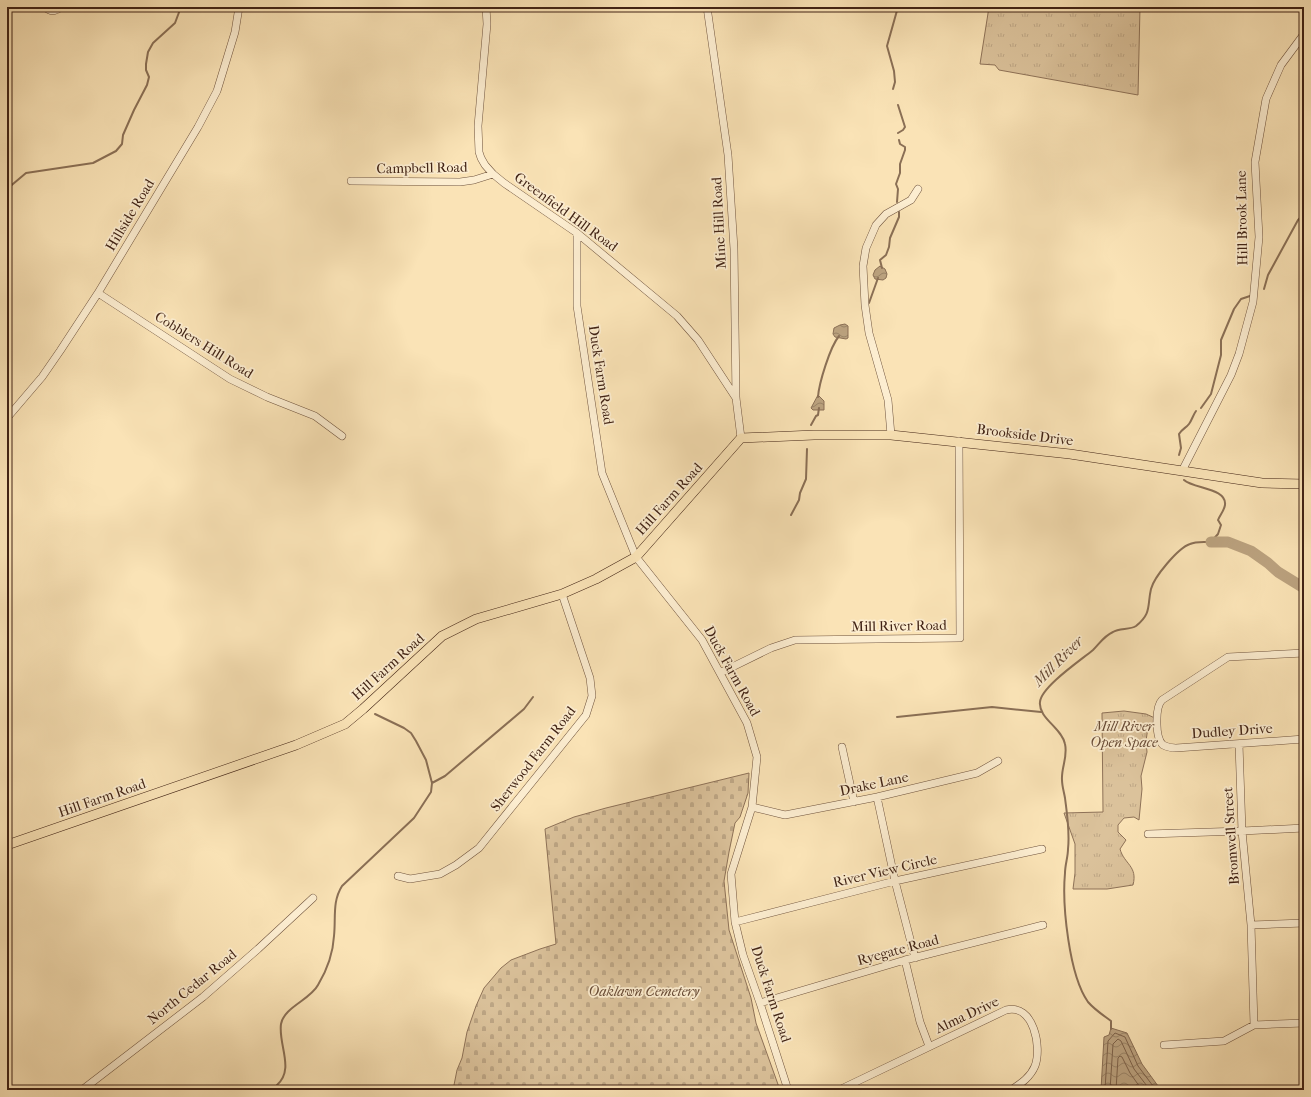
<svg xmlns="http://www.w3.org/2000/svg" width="1311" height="1097" viewBox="0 0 1311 1097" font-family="'IM FELL French Canon',serif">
	<defs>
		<pattern id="grass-tufts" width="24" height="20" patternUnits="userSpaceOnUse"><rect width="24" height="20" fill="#dbc29b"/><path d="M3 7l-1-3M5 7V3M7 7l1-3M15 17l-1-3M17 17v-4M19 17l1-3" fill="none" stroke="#bda685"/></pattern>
		<pattern id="cemetery-stones" width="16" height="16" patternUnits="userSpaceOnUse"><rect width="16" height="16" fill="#dbc29b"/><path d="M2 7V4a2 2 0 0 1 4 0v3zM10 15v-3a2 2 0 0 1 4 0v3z" fill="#bda685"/></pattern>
		<pattern id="water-waves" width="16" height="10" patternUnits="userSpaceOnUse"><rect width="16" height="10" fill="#bba27f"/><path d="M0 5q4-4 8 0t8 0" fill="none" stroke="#9a8467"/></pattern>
	</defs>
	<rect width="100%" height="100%" fill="#fae3b6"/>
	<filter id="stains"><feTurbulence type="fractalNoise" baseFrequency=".005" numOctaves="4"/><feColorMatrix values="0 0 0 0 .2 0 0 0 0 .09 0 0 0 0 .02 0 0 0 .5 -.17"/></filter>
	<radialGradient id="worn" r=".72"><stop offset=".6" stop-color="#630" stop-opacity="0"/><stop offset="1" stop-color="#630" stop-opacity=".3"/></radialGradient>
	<path fill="url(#grass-tufts)" stroke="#8e7258" d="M989,7H1140L1138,95L999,70L995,65L980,64Z
		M1124,711L1146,714L1157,719L1148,727L1146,741L1147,752L1141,776L1142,789L1139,820L1134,817L1124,818L1118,825V832L1126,840L1120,849C1124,864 1138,866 1133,885L1107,889H1073L1075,873V844L1064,813L1103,812L1102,713Z"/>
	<path fill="url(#cemetery-stones)" stroke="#8e7258" d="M749,773L748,793L740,817L735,823L729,852L724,881L729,930L751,998L756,1023L780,1090H453L457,1070L462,1058L467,1032L476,1006L484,988L501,968L511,960L540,949L556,944L545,829L574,817L606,808Z"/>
	<path fill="url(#water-waves)" stroke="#8a6f55" d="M880,266L885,269L887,274L886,278L883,280L875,279L873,275L875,270Z
		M845,324L848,326V338L846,339L835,337L833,334L834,328L840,325Z
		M818,395L824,401V410H813L811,408Z
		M1111,1028L1127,1033L1142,1064L1161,1090H1101L1104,1037L1109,1035Z"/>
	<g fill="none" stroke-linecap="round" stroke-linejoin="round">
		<path stroke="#7e624a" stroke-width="1" d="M1105,1090L1108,1041L1115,1033L1125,1037L1138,1066L1156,1090
			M1110,1090L1113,1044L1118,1039L1121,1041L1134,1069L1150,1090
			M1116,1090L1118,1058L1120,1056L1122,1057L1130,1073L1142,1090"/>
		<path stroke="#8a6f55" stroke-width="2" d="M893,89L895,82L894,71L887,46L898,7
			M898,105L905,127L903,130L898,133
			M7,189L26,173L93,163L116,151L122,144L123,135L134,110L147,85L149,77L146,70V64L148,52L153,43L175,23L181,7
			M897,202L898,189L896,184L900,173V164L905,150V147L900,144L899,140
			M882,268L880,260L886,255L889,247L890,238L899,217V212
			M1264,289L1268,275L1298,220L1304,214
			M869,303L878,278
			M818,397C819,383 830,347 839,336
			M1201,408L1211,394L1221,355V340L1234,309L1241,299L1250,296
			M811,425L816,416L818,415L819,408
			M1179,455L1181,448L1179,434C1182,429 1186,428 1189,424C1192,420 1193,415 1196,411
			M791,515L799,500L800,493L806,479L807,449
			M897,717L992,707L1041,712
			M432,783L445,776L524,709L533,697
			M1111,1029V1021C1103,1015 1095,1010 1088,1002C1069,975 1062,905 1065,873C1065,865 1068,857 1068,849C1070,832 1067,814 1065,798C1064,792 1062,786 1062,780C1061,768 1068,757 1065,744C1062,728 1038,718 1040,702C1041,687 1081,660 1093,650C1100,643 1104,636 1113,632C1119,628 1130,630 1136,626C1152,613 1147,606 1151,589C1154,577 1178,548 1190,544C1196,541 1204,542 1211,542L1218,534L1221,525L1218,520C1220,515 1224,511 1225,505C1227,488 1194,489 1184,480
			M277,1090V1085C295,1069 278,1045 281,1024C284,1007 310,1000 318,985C327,970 333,954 334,936C336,918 332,902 342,886L414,818L431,792L432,783L426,760L416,741L411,733L404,728L375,714"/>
		<path stroke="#bba27f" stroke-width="11" d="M1211,542H1228L1251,551L1268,563L1278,572L1304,588"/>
		<g stroke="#6f533d" stroke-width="8">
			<path id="minor" d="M45,7C50,12 55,12 61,7
				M486,7L487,24L478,126L479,152L481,158L485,165L493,174L504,183L577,233L677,316L698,340L736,398
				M707,7L728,155L734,249L736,398L741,438
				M351,181L460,182L474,180L493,174
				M577,233V306L602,473L636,557L702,640L747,723L757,757L752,807L731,874L735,922L743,955L760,1003L788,1090
				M98,293L230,379L267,397L315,416L342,436
				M7,418L42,377L60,351L98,293L198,127L217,91L235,32L239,7
				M891,435L888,400L869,333L865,305L863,266L866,248L876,225L886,214L911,200L918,189
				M1182,471L1231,375L1239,354L1253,302L1259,237L1255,162L1266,99L1281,65L1304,34
				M1304,653L1228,657L1162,700C1155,707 1155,738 1163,745C1167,747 1171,748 1176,748L1304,739
				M720,673L771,648L795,640L960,638L959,441
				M1239,744L1242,831L1251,925L1254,1025
				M842,747L854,802
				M877,797L895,881L915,958
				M752,807L785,815L877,797L977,773L998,761
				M1148,834L1242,831L1304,828
				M398,876L410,879L440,874L456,865L479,848L586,715L592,696L590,678L562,594
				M735,922L895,881L1042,849
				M1251,925L1304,923
				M905,960L920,1022L929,1046
				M760,1003L905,960L1043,925
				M1164,1045L1224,1041L1254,1025L1304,1023
				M82,1090L203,997L258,949L313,898
				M839,1090L1006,1010C1034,1003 1042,1048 1035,1066C1030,1078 1020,1084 1011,1090"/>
		</g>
		<g stroke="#412315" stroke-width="10">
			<path id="major" d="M7,845L296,745L345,724L363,709L442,636L476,619L562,594L596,579L636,557L741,438L814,435H891L1070,454L1262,483L1304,484"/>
		</g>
		<use href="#minor" stroke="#fcedd0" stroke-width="7"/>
		<use href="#major" stroke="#fae3b6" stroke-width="9"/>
	</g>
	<g text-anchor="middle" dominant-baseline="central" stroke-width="3.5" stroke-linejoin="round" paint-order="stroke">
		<g font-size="14" fill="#412315" stroke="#fcedd0">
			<text transform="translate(422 168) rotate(-1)">Campbell Road</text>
			<text transform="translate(566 212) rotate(36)">Greenfield Hill Road</text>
			<text transform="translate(130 215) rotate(-59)">Hillside Road</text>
			<text transform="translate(1242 218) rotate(-91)">Hill Brook Lane</text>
			<text transform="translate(719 223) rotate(-93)">Mine Hill Road</text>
			<text transform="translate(204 345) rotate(32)">Cobblers Hill Road</text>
			<text transform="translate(601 375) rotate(81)">Duck Farm Road</text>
			<text transform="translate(1025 435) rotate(7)">Brookside Drive</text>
			<text transform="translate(669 499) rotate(-48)">Hill Farm Road</text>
			<text transform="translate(899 626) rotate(-1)">Mill River Road</text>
			<text transform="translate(388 667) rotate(-42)">Hill Farm Road</text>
			<text transform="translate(732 671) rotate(61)">Duck Farm Road</text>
			<text transform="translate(1232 731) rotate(-4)">Dudley Drive</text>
			<text transform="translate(533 759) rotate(-52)">Sherwood Farm Road</text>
			<text transform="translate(874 784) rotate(-12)">Drake Lane</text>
			<text transform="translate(102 798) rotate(-19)">Hill Farm Road</text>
			<text transform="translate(1231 836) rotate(-94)">Bromwell Street</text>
			<text transform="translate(885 871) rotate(-13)">River View Circle</text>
			<text transform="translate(898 950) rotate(-15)">Ryegate Road</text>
			<text transform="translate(192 987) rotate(-39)">North Cedar Road</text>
			<text transform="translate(771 994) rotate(72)">Duck Farm Road</text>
			<text transform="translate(967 1015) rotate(-25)">Alma Drive</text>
		</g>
		<g font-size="14" font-style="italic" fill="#684b36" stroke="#fcedd0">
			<text x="1124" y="726">Mill River<tspan x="1124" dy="16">Open Space</tspan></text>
			<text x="644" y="991">Oaklawn Cemetery</text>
		</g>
		<g font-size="15" font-style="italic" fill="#664935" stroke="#fcedd0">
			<text transform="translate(1058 661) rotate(-45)">Mill River</text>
		</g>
	</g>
	<rect width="1311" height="1097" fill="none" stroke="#fae3b6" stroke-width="24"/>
	<rect x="8" y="8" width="1295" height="1081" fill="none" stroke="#412315" stroke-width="2"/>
	<rect x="12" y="12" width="1287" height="1073" fill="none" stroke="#412315"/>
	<rect width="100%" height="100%" filter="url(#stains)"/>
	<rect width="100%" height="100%" fill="url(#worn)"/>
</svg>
